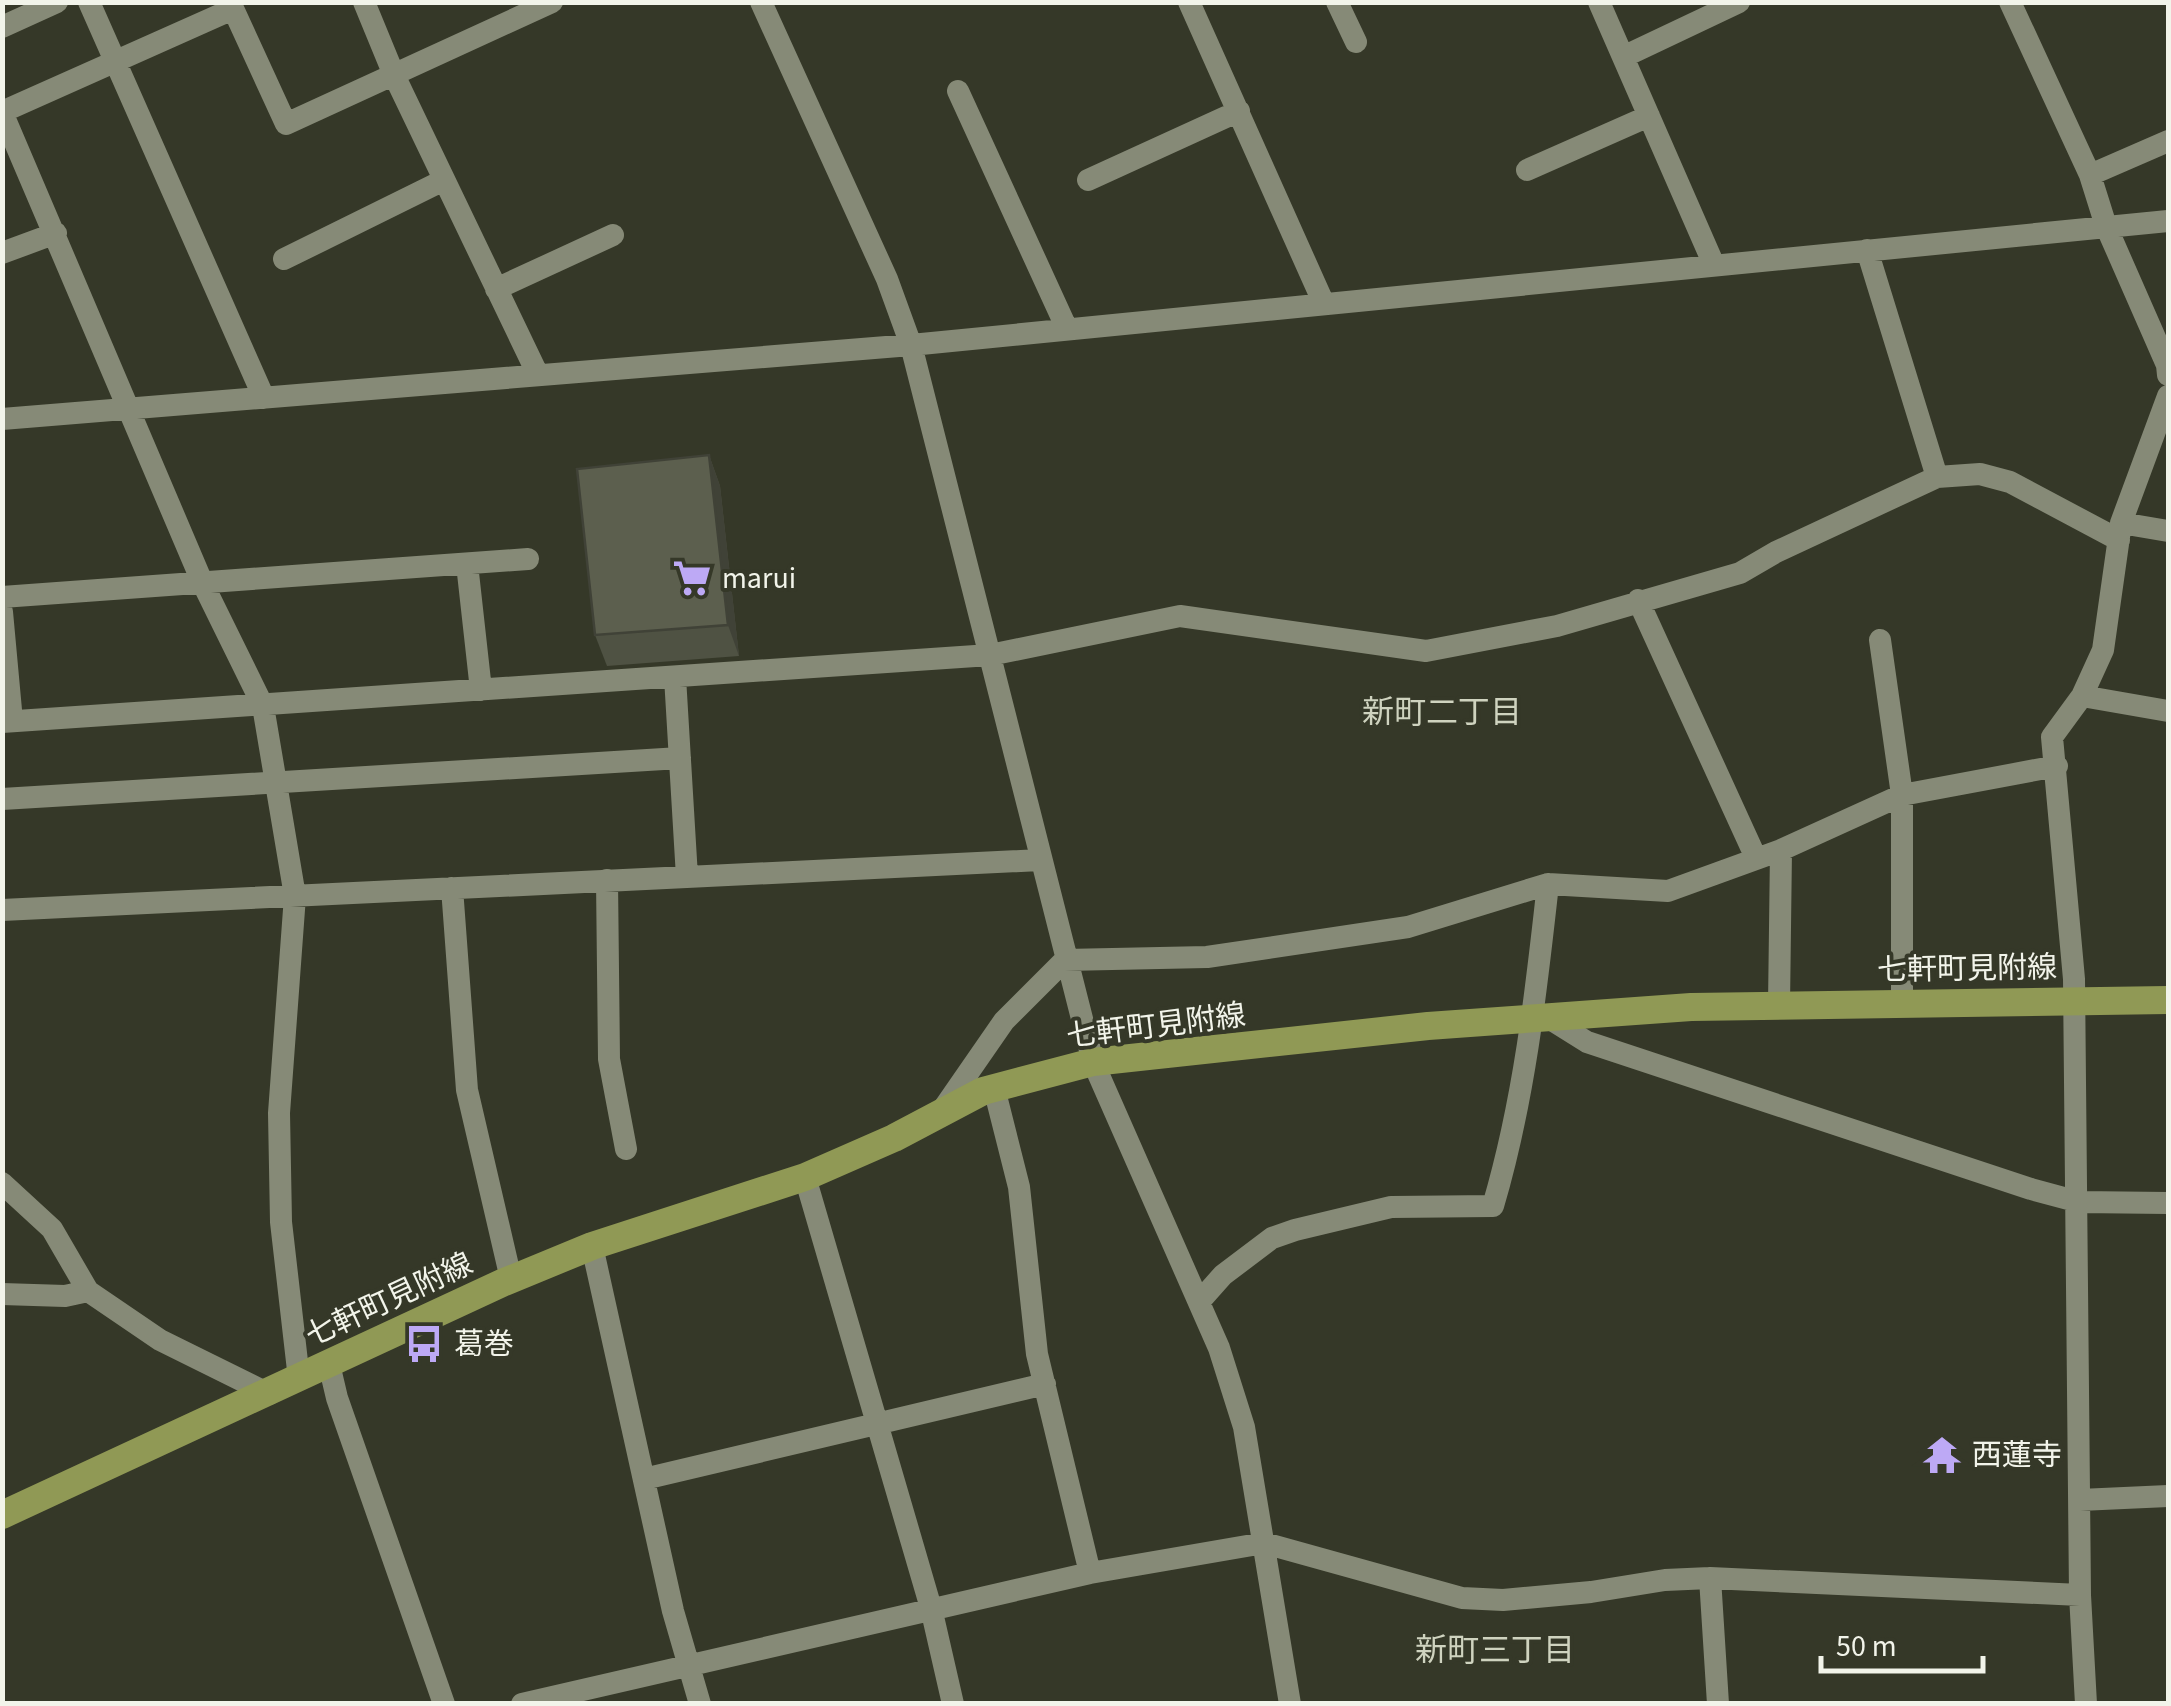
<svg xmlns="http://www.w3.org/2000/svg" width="2171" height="1706" viewBox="0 0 2171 1706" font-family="'Source Sans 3','Noto Sans JP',sans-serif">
	<rect width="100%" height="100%" fill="#353828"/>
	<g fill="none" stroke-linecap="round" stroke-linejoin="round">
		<path stroke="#868a77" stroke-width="22" d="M89,2L264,398
			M230,2L286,124L552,2
			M364,2L394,75L538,375
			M761,2L887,279L911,345L1093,1062L1219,1348L1244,1427L1290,1704
			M1189,2L1324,304
			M1337,2L1356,42
			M1599,2L1714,265
			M2010,2L2090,175L2106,226L2167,365L2168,375
			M2,27L57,2
			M1623,57L1739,2
			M958,91L1067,329
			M2,112L203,584L263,706L295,896L279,1113L281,1222L299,1379
			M2,112L233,9
			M1527,170L1649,116
			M2090,175L2168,141
			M1088,180L1239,111
			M1867,250L1937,477
			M2,253L56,233
			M284,259L444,180
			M496,289L613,235
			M2,419L911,345L2168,221
			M2121,523L2168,531
			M467,564L481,690
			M2,597L528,559
			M1638,600L1756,858
			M2,612L12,721
			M1880,640L1902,795V1003
			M675,677L687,877
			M2082,696L2168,711
			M2,722L990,655L1180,616L1426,651L1557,626L1740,573L1776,552L1937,477L1980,474L2010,482L2119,540
			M2,799L680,758
			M607,880L609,1059L626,1149
			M452,888L467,1090L511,1279
			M2,910L1040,860
			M1779,1005L1781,850
			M1547,1017L1587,1042L2031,1189L2079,1202L2168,1203
			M994,1088L1019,1187L1037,1354L1090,1573
			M941,1112L1004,1021L1065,960L1207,957L1408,927L1548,884L1668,891L1781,850L1902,795L2057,766
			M805,1177L931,1608L953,1704
			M2,1183L52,1229L88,1291L160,1340L269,1394
			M592,1246L673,1611L700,1704
			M2,1294L65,1296L88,1291
			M1199,1302L1223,1275L1272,1238L1295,1230L1391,1207L1493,1206C1524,1101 1536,993 1548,884
			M329,1364L337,1398L444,1704
			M644,1479L1045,1384
			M2080,1500L2168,1496
			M1710,1578L1718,1704
			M522,1704L1090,1573L1264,1543L1462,1598L1503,1600L1591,1592L1665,1580L1710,1578L2080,1595
			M2086,1704L2080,1595L2074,979L2052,737L2082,696L2103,650L2121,523L2168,396"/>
		<path stroke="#909955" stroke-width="28" d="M2,1515L502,1283L592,1246L805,1177L894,1138L983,1091L1093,1062L1428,1026L1691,1007L2168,1000"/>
	</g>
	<path fill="#4f5243" d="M709,455L720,486L739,656L607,666L595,635Z"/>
	<path fill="#404237" d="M709,455L720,486L739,656L728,625Z"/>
	<path fill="#5c5f4e" stroke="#404237" stroke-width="2.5" d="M709,455L728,625L595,635L577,469Z"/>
	<defs>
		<g id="supermarket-bare" transform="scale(3)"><path d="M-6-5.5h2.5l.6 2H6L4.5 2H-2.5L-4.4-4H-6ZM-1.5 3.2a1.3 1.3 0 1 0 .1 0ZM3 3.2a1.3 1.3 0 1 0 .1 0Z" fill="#bda9f5" stroke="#353828" stroke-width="2.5" paint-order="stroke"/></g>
		<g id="bus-bare" transform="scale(3)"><path d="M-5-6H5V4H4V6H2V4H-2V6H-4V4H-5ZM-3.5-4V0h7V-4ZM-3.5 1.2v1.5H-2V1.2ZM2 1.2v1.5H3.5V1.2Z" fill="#bda9f5" stroke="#353828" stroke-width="2.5" paint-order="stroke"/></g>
		<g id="temple-bare" transform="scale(3)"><path d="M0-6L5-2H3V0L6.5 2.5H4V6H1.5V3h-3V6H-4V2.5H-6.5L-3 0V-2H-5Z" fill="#bda9f5" stroke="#353828" stroke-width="2.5" paint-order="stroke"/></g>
	</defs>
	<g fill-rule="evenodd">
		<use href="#supermarket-bare" x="692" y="578"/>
		<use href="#bus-bare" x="424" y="1344"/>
		<use href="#temple-bare" x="1942" y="1455"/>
	</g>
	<g text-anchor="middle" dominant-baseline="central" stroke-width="8" stroke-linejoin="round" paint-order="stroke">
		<g font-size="30" fill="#f2f4ea" stroke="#353828" text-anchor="start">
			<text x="722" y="578">marui</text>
			<text x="454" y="1344">葛巻</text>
			<text x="1972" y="1455">西蓮寺</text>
		</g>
		<g font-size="30" fill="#f2f4ea" stroke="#353828">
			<text transform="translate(1967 969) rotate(-1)">七軒町見附線</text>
			<text transform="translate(1156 1026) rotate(-7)">七軒町見附線</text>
			<text transform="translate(389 1300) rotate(-25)">七軒町見附線</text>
		</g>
		<g font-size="32" fill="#cfd3bf" stroke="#353828">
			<text x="1442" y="713">新町二丁目</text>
			<text x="1495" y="1651">新町三丁目</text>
		</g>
	</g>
	<rect width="2171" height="1706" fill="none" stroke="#f2f4ea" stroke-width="10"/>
	<path d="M1821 1656v15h162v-15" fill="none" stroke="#f2f4ea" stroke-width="5"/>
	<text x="1836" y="1656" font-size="30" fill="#f2f4ea" stroke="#353828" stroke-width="8" paint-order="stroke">50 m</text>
</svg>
